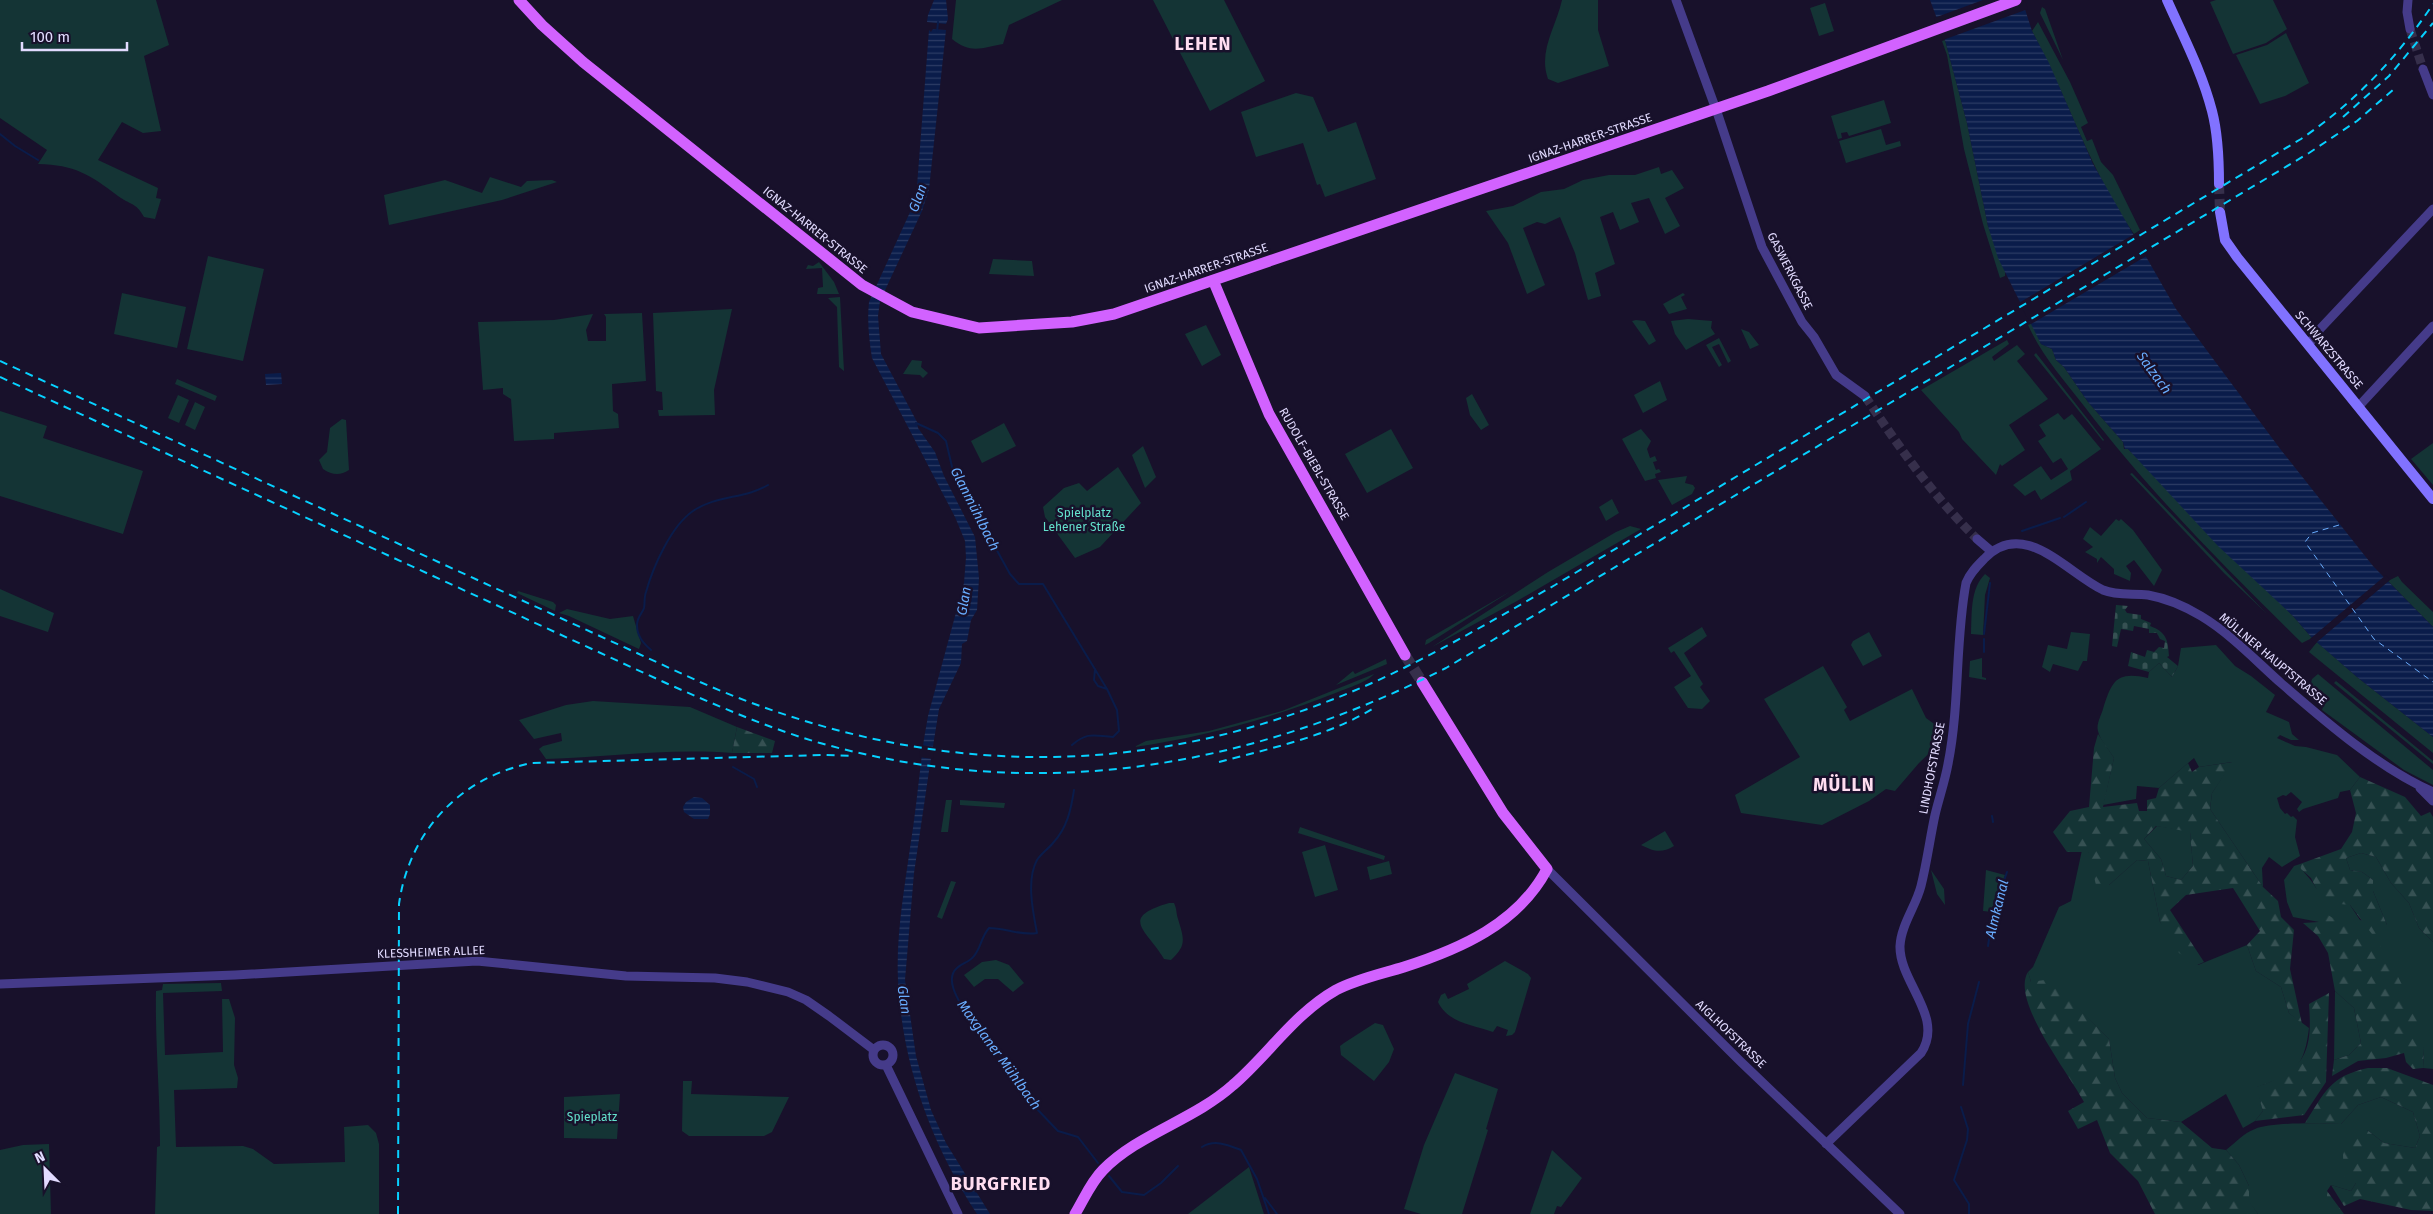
<svg xmlns="http://www.w3.org/2000/svg" width="2433" height="1214" viewBox="0 0 2433 1214" font-family="'Fira Sans',sans-serif">
	<defs>
		<pattern id="forest-firs" width="22" height="20" patternUnits="userSpaceOnUse" patternTransform="scale(1.25)"><rect width="22" height="20" fill="#143435"/><path d="M5 1l3.5 6h-7zM16 11l3.5 6h-7z" fill="#365153"/></pattern>
		<pattern id="cemetery-stones" width="16" height="16" patternUnits="userSpaceOnUse" patternTransform="scale(1.25)"><rect width="16" height="16" fill="#143435"/><path d="M2 7V4a2 2 0 0 1 4 0v3zM10 15v-3a2 2 0 0 1 4 0v3z" fill="#365153"/></pattern>
		<pattern id="water-rules" width="6" height="5" patternUnits="userSpaceOnUse" patternTransform="scale(1.25)"><rect width="6" height="5" fill="#0a1c4a"/><path d="M0 2.5h6" fill="none" stroke="#2d3c65"/></pattern>
	</defs>
	<rect width="100%" height="100%" fill="#18112b"/>
	<path fill="#143435" d="M0,0H156L169,45L144,56L161,131L143,133L122,122L98,160L158,188L156,198L161,199L155,219L144,217C136,202 130,205 118,196C89,174 75,165 38,164L47,150L0,118Z
		M956,0H1062L1009,25L1003,44C982,48 970,54 952,39Z
		M1153,0H1224L1265,81L1210,111Z
		M1562,0H1598V30L1609,66L1558,83L1548,79C1538,51 1556,27 1562,0Z
		M2216,0H2273L2287,29L2266,43L2233,54L2210,2Z
		M1825,3L1834,31L1819,36L1810,8Z
		M2042,7L2045,9L2063,60L2040,13Z
		M2038,22L2070,82L2088,123L2081,127L2087,141L2092,139L2101,162L2113,175L2140,230L2134,234C2090,171 2068,98 2032,31Z
		M2286,33L2309,83L2285,96L2260,104L2236,55L2267,45Z
		M1945,40L1967,123L1988,226L2005,271V276L2000,278L1983,224L1964,149L1947,55L1942,41Z
		M1296,93L1313,97L1328,132L1356,122L1376,179L1325,197L1320,184L1317,185L1303,143L1256,157L1241,112Z
		M1884,100L1891,123L1849,136L1847,132L1841,133L1842,138L1838,139L1831,116Z
		M1881,129L1886,145L1900,141L1901,146L1846,163L1839,141Z
		M1659,167L1661,174L1672,170L1684,188L1665,198L1680,226L1665,234L1649,198L1631,203L1639,222L1620,230L1613,212L1600,217L1615,264L1595,273L1601,296L1588,300L1575,253L1560,217L1545,224L1537,222L1523,228L1545,285L1527,294L1508,243L1486,211L1513,206L1541,192L1564,189L1583,180L1609,175H1635Z
		M490,177L521,187L527,181L552,180L557,182L502,200L389,225L384,195L445,180L482,193Z
		M208,256L264,269L243,361L187,349Z
		M993,259L1032,261L1034,276L989,274Z
		M819,262L834,282L839,294H817L818,288L823,287L822,268L806,269L808,265L813,266Z
		M122,293L186,307L177,348L114,334Z
		M1683,293L1685,295L1681,297L1687,309L1669,314L1663,304Z
		M840,297L844,371L839,367L837,307L828,298Z
		M732,309L714,390L715,415L659,416L658,410H663L662,392L656,391L653,313Z
		M642,313L646,381L612,384L613,411L618,414L619,428L554,433V439L514,441L511,399L503,394V388L483,390L478,322L554,320L593,314L586,330L588,341H606V317L604,314Z
		M1688,319L1712,321L1711,328L1715,334L1686,350L1675,334L1671,321Z
		M1636,320L1645,321L1656,341L1649,345L1632,321Z
		M2033,323L2041,344L2052,349L2056,360L2064,367L2088,402L2123,442L2124,449H2128L2293,616L2312,638L2302,643C2226,568 2149,492 2084,406C2064,380 2042,356 2028,325Z
		M1206,325L1221,355L1202,366L1185,334Z
		M1741,329L1749,332L1759,345L1750,349Z
		M1719,338L1731,361L1728,363L1719,344L1712,347L1722,365L1719,367L1706,345Z
		M2007,340L2009,344L1992,357L1994,361L2017,345L2025,354L2017,361L2048,399L2009,425L2025,450L2002,466L2000,464L1996,475L1962,439L1959,432L1921,390Z
		M2036,353L2104,440L2103,441L2034,355Z
		M912,360L922,361L921,367L928,373L923,378L920,375L903,374Z
		M177,379L217,396L215,401L175,384Z
		M1660,381L1667,400L1643,413L1634,395Z
		M1472,394L1489,425L1481,430L1470,415L1466,398Z
		M178,395L189,400L179,423L168,418Z
		M195,402L205,407L195,430L185,425Z
		M0,411L47,426L43,438L143,471L123,534L0,496Z
		M2058,413L2064,420L2072,414L2101,449L2070,471L2072,480L2041,500L2035,490L2025,496L2013,485L2041,466L2051,480L2068,469L2061,458L2053,463L2038,441L2046,436L2039,425Z
		M342,419L346,420L349,470C340,476 332,475 323,469L319,460L327,452L330,428Z
		M1004,423L1016,446L982,463L971,441Z
		M1391,429L1413,468L1367,493L1345,454Z
		M1641,429L1651,441L1647,449L1650,458L1655,456L1657,461L1653,462L1656,470L1659,469L1661,472L1655,474L1656,478L1645,481L1622,439Z
		M2433,443V485L2411,459Z
		M1143,446L1156,477L1145,488L1132,455Z
		M1118,467L1141,503L1100,547L1075,558L1045,517L1043,507L1064,488L1079,483L1087,491Z
		M2132,473L2266,613L2224,573L2130,474Z
		M1687,476L1685,483L1693,485L1695,488L1692,494L1672,505L1658,480Z
		M1612,499L1619,513L1606,521L1599,507Z
		M2116,519L2119,521L2121,519L2133,530L2162,570L2154,586L2134,560L2126,566L2131,573L2130,581L2114,574V569L2101,557L2097,563V559L2085,552L2093,547L2083,539L2090,527L2101,536Z
		M1630,526L1641,529L1517,601L1432,647L1548,572L1616,532Z
		M1985,574L1990,578L1985,595L1983,635L1971,634C1972,613 1970,589 1985,574Z
		M2398,576L2402,582L2433,612V627L2388,581Z
		M0,589L54,613L48,632L0,616Z
		M518,591L553,602L556,605L555,611L517,593Z
		M1511,591L1429,643L1425,645L1426,640Z
		M567,609L610,619L633,616L641,643L639,649L569,616L559,613Z
		M1702,627L1707,636L1684,653L1703,684L1700,687L1710,701L1702,709L1688,708L1674,687L1691,676L1674,651L1671,653L1668,648Z
		M1869,632L1882,656L1863,666L1851,645L1853,641Z
		M2071,632L2090,634L2087,661H2083L2078,671L2053,664L2050,672L2042,667L2048,645L2067,649Z
		M2317,642L2357,677L2433,737V753L2309,652Z
		M2216,645L2235,666L2251,676L2275,695L2266,712L2289,722L2292,734L2299,740H2291L2280,735L2277,738L2295,746L2306,747L2337,755L2360,777L2350,790L2340,792L2338,798L2303,809L2299,812L2297,809L2302,802L2291,792L2286,796L2283,795L2277,798L2280,808L2285,814L2287,813L2291,817L2293,816L2297,820L2295,837L2300,856L2282,867L2269,857L2262,868L2263,887L2210,809L2212,793L2232,762L2199,767L2194,758L2159,788L2137,786L2136,799L2103,805L2114,758C2109,750 2100,740 2098,731C2096,724 2101,716 2103,709C2112,681 2116,671 2148,678L2149,672L2159,663L2172,677L2178,666L2181,648Z
		M1982,658V677L1986,678V680L1969,677L1970,661Z
		M1386,659L1387,664L1336,685L1353,671L1355,674Z
		M1823,666L1847,707L1844,710L1850,721L1912,689L1926,718L1937,726L1943,722V740L1919,763L1895,791L1886,789L1869,801L1822,825L1741,813L1735,795L1800,757L1764,699Z
		M1374,674C1369,681 1348,688 1338,692C1272,718 1204,737 1134,747L1146,741L1209,731L1282,711Z
		M2318,674L2433,770V785L2404,770L2322,710L2323,707L2310,687L2312,679Z
		M2336,681L2433,761V764L2334,683Z
		M593,701L690,707L737,727L732,753C669,748 608,757 546,759L539,749L543,746L562,741L561,733L534,739L519,720L566,705Z
		M946,800H952L948,832H941Z
		M960,800L1005,803L1004,808L960,805Z
		M2157,826L2190,831L2193,866L2181,880L2166,876L2161,859L2144,839Z
		M1300,827L1385,856L1384,860L1298,833Z
		M1665,831L1674,846C1661,854 1653,851 1641,845Z
		M1325,845L1338,890L1315,897L1302,852Z
		M2082,850L2088,852L2109,885L2137,860L2148,861L2160,922L2198,965L2247,945L2256,971L2281,987L2289,1013L2309,1028C2304,1069 2294,1074 2257,1087L2263,1111L2255,1121L2243,1128L2226,1094L2181,1122L2147,1118L2122,1093L2115,1078L2109,1039L2060,991L2031,982L2028,972L2033,967L2059,907L2071,901Z
		M2361,853L2376,857L2391,883L2409,903L2419,928L2433,942V1069L2423,1068L2424,1048L2319,922L2293,917L2287,902L2284,880L2294,866L2300,864C2302,873 2312,879 2316,888L2350,905L2360,920L2387,925L2373,891V880L2362,872L2350,870L2346,858Z
		M1389,861L1392,874L1370,880L1367,867Z
		M1931,870L1944,889L1945,905L1937,894Z
		M1986,870L2005,875L1992,912L1983,911Z
		M951,881L956,882L942,919L937,917Z
		M1169,903H1174C1177,909 1176,913 1178,919C1184,939 1187,945 1171,960L1164,959C1147,930 1118,918 1169,903Z
		M996,960L1009,965L1024,983L1013,992L998,979H985L974,987L964,975L982,962Z
		M1505,961L1528,974L1531,978L1515,1032L1512,1035L1506,1036L1508,1030L1497,1026L1493,1032C1473,1025 1448,1023 1438,1002L1441,995L1445,993L1448,999L1469,989L1467,984Z
		M221,983L222,991L163,993L165,1055L223,1052L222,999H229L235,1018L234,1065L238,1078L237,1088L174,1090L176,1147L243,1146L253,1149L274,1164L345,1162L344,1127L368,1125L376,1133L379,1144V1214H155L157,1147L160,1146C160,1094 155,1042 156,991L162,990L163,984Z
		M2335,991L2354,1008L2361,1043L2349,1055L2334,1060Z
		M1375,1023L1383,1025L1394,1049L1389,1062L1374,1081L1341,1055L1340,1046L1344,1043Z
		M1455,1073L1498,1089L1486,1129L1488,1130L1462,1214H1421L1404,1209L1424,1145Z
		M683,1081H692L691,1094L789,1097L772,1132L764,1136H689L682,1131Z
		M620,1094L617,1139L564,1138V1097Z
		M2381,1097L2413,1112L2420,1136L2415,1148L2384,1143L2367,1130L2356,1183L2351,1191L2331,1185L2327,1191V1214H2258L2248,1201L2249,1186L2239,1165L2226,1150C2236,1142 2244,1133 2255,1129C2271,1122 2322,1123 2341,1124L2358,1105Z
		M49,1144L51,1214H0V1150L23,1145Z
		M1552,1150L1582,1178L1561,1207L1557,1206L1554,1214H1530Z
		M1249,1167L1264,1214H1188Z"/>
	<path fill="url(#forest-firs)" fill-rule="evenodd" d="M737,727L775,741L772,753H732Z
		M2098,734L2114,758L2103,807L2137,803L2139,811H2147V800L2156,798L2159,788L2188,763L2192,772L2199,767L2233,762L2212,793L2210,809L2263,887L2278,901L2281,917L2294,930L2290,969L2302,1024L2289,1013L2281,987L2256,971L2247,945L2260,931L2233,888L2186,895L2170,910L2204,962L2197,965L2179,953L2160,922L2148,861L2137,860L2109,885H2096L2088,852H2067L2053,832L2070,811L2089,807L2094,748ZM2156,826L2190,832L2193,866L2181,880L2166,876L2161,859L2144,839Z
		M2360,777L2405,797L2421,816L2430,812L2433,817V942L2419,928L2409,903L2391,883L2376,857L2361,853L2346,858L2350,870L2362,872L2373,880V891L2387,925L2382,934H2372L2350,905L2330,903L2316,888L2311,878L2301,869L2300,864L2341,849L2352,832L2356,813L2350,790Z
		M2326,914L2379,944L2389,958L2417,1016L2424,1048L2423,1068L2413,1069L2406,1062L2404,1053L2386,1058L2358,1061L2332,1076L2334,1060L2349,1055L2361,1043L2354,1008L2335,991L2328,953L2318,936L2303,923L2319,922Z
		M2028,972L2031,982L2059,978L2061,991L2109,1039L2115,1078L2122,1093L2147,1118L2181,1122L2212,1148L2226,1150L2239,1165L2249,1186V1201L2258,1214H2155L2138,1181L2110,1153L2097,1120L2078,1129L2068,1111L2084,1102C2070,1075 2010,1000 2028,972Z
		M2329,993L2326,1082L2304,1115L2255,1121L2263,1111L2256,1087C2304,1071 2313,1054 2309,1004Z
		M2368,1068H2387L2433,1085V1211L2411,1210L2360,1199L2344,1206L2331,1185L2351,1191L2356,1183L2344,1176L2343,1155L2349,1136L2367,1130L2384,1143L2415,1148L2420,1136L2413,1112L2381,1097L2358,1105L2341,1124L2305,1123C2325,1092 2330,1076 2368,1068Z
		M2327,1191L2344,1214H2327Z"/>
	<path fill="url(#cemetery-stones)" d="M2116,605L2128,606L2125,610L2127,613L2141,615V619L2151,623L2150,626C2166,632 2168,639 2169,656L2167,657L2178,666L2172,677L2159,663L2149,672L2128,666L2131,652L2145,657L2147,650L2154,652L2159,647L2164,648L2165,641L2160,639L2157,633H2149V629L2134,626L2133,631L2121,629L2117,647L2112,646Z"/>
	<path fill="url(#water-rules)" d="M934,0H946L948,19L946,24L927,22L928,15Z
		M1930,0H2022L2032,31L2049,63L2093,164L2176,309L2281,450L2373,566L2433,627V737L2357,677L2312,638L2293,616L2218,546L2128,449H2125L2123,442L2088,402L2064,367L2056,360L2052,349L2041,344L1998,258L1988,226L1967,123L1945,40Z
		M933,29L946,30L929,189L922,211L880,301L878,316L881,354L917,422L918,428L935,452L944,476L975,537L979,578L977,610L971,620L967,641L962,644L961,663L939,709L929,771L914,873L905,980L916,1056L931,1110L946,1143L990,1214H977C931,1144 902,1064 898,980C896,936 904,891 910,848C916,812 919,775 924,739L928,716L964,583L966,557L965,541L955,517L872,358C869,339 867,321 869,302L916,199L929,30L931,32Z
		M281,373L282,384L266,385L265,374Z
		M694,797L702,798L710,805V814L708,819H694L684,812L683,807L686,802Z"/>
	<path fill="#18112b" d="M1983,0H2025L2028,9L1943,40L1934,18Z
		M2136,233L2148,255L2031,324L2019,303Z
		M2386,575L2390,580L2317,642L2315,644L2310,639Z
		M921,745L935,747L933,759L919,757Z"/>
	<g fill="none" stroke-linecap="round" stroke-linejoin="round">
		<path stroke="#0a1c4a" stroke-width="2" d="M937,32L938,22
			M0,134L15,146L38,160
			M916,423L938,433L946,441L953,471L1010,574L1019,584H1043L1107,689L1117,710L1119,731L1113,737C1095,736 1088,731 1072,745
			M2064,517L2086,502
			M2022,531L2060,518
			M1984,634L1990,583
			M651,650C643,643 637,636 637,625C637,617 642,614 644,608C645,603 644,597 646,592C653,567 671,526 693,511C716,495 745,499 768,485
			M1984,652V639
			M1095,669L1094,680L1098,686L1107,689
			M733,767L754,779L757,787
			M1074,790C1071,810 1067,828 1053,843C1048,849 1041,854 1037,860C1026,880 1033,912 1037,933C1021,936 1005,928 989,928C981,937 981,948 974,956C970,962 962,963 957,968C945,978 957,998 963,1008L1023,1086L1036,1108L1058,1131L1078,1137L1098,1163
			M1992,816L1993,822
			M1988,946L1993,913L2007,872
			M1963,1085L1968,1024L1979,982
			M1961,1107L1968,1129L1967,1140L1954,1180L1969,1204V1214
			M1202,1147C1215,1139 1228,1145 1241,1150L1257,1179L1269,1214
			M1109,1176L1122,1192L1144,1195L1161,1183L1178,1166
			M1265,1198L1277,1214"/>
		<path stroke="#69adff" stroke-width="1" stroke-dasharray="6 5" stroke-linecap="butt" d="M2339,525L2312,533L2305,542L2374,639L2433,682"/>
		<path stroke="#362f4b" stroke-width="9" stroke-dasharray="9 4.5" stroke-linecap="butt" d="M2410,29L2423,69
			M1865,396C1899,447 1933,496 1977,539"/>
		<path stroke="#362f4b" stroke-width="10" stroke-dasharray="10 5" stroke-linecap="butt" d="M2219,184L2220,212"/>
		<path stroke="#362f4b" stroke-width="11" stroke-dasharray="11 5.5" stroke-linecap="butt" d="M1405,655L1422,682"/>
		<path stroke="#453b8a" stroke-width="9" d="M1676,0L1718,115L1762,247L1802,322L1814,337L1836,375L1865,396
			M2408,0L2407,12L2410,29
			M2423,69L2433,95
			M2308,345L2320,329L2433,209
			M2359,406L2433,326
			M1977,539L1991,551
			M2420,788L2433,801
			M1547,869L1740,1061L1900,1214
			M0,984L235,975L477,961L626,976L715,978L747,982L788,992L806,1000L829,1016L874,1050
			M873 1055a10 10 0 1 1 20 0a10 10 0 1 1-20 0Z
			M886,1065L958,1214
			M1826,1144L1921,1053C1945,1017 1899,982 1900,946C1901,925 1916,906 1921,886C1927,862 1930,838 1935,815C1939,798 1945,781 1948,764C1960,704 1955,642 1966,583C1970,573 1977,566 1984,559C2024,517 2067,573 2103,590C2117,596 2134,593 2148,595C2165,598 2186,607 2201,616C2231,634 2256,661 2282,684C2327,723 2379,768 2433,792"/>
		<path stroke="#8172ff" stroke-width="10" d="M2167,0C2183,36 2202,72 2212,111C2218,134 2219,159 2219,184
			M2220,212L2225,240L2237,257L2433,499"/>
		<path stroke="#d262ff" stroke-width="11" d="M519,0L542,25L583,62L862,285L912,312L979,328L1072,322L1114,314L1768,91L2016,0
			M1213,280L1269,414L1405,655
			M1075,1214C1084,1199 1091,1182 1103,1170C1138,1134 1194,1120 1233,1085C1268,1055 1294,1014 1336,990C1357,979 1381,974 1404,967C1460,949 1518,924 1547,869L1503,813L1422,682"/>
		<path stroke="#07d1ff" stroke-width="2" stroke-dasharray="8 6" stroke-linecap="butt" d="M2343,117L2389,76L2433,23
			M0,361L700,682C906,772 1115,784 1326,702C1406,672 1481,627 1555,585L2301,139C2354,103 2398,57 2433,4
			M0,377L668,684C718,706 768,728 820,743C1038,804 1246,769 1446,668L2309,153L2357,121L2394,89
			M1219,762C1271,748 1326,737 1372,709
			M398,1214L399,904C409,832 460,777 532,763L823,755L854,756"/>
	</g>
	<g text-anchor="middle" dominant-baseline="central" stroke-width="5" stroke-linejoin="round" paint-order="stroke">
		<g font-size="12" fill="#e2dbff" stroke="#18112b">
			<text transform="translate(1590 138) rotate(-19)">IGNAZ-HARRER-STRASSE</text>
			<text transform="translate(815 230) rotate(39)">IGNAZ-HARRER-STRASSE</text>
			<text transform="translate(1206 268) rotate(-19)">IGNAZ-HARRER-STRASSE</text>
			<text transform="translate(1790 271) rotate(63)">GASWERKGASSE</text>
			<text transform="translate(2329 350) rotate(50)">SCHWARZSTRASSE</text>
			<text transform="translate(1314 464) rotate(60)">RUDOLF-BIEBL-STRASSE</text>
			<text transform="translate(2273 659) rotate(40)">MÜLLNER HAUPTSTRASSE</text>
			<text transform="translate(1932 768) rotate(-79)">LINDHOFSTRASSE</text>
			<text transform="translate(431 952) rotate(-2)">KLESSHEIMER ALLEE</text>
			<text transform="translate(1731 1034) rotate(44)">AIGLHOFSTRASSE</text>
		</g>
		<g font-size="12" fill="#64e2cd" stroke="#18112b">
			<text x="1084" y="513">Spielplatz<tspan x="1084" dy="14">Lehener Straße</tspan></text>
			<text x="592" y="1117">Spieplatz</text>
		</g>
		<g font-size="14" font-style="italic" fill="#69adff" stroke="#18112b">
			<text transform="translate(918 198) rotate(-70)">Glan</text>
			<text transform="translate(2154 373) rotate(54)">Salzach</text>
			<text transform="translate(975 509) rotate(63)">Glanmühlbach</text>
			<text transform="translate(964 601) rotate(-80)">Glan</text>
			<text transform="translate(1997 909) rotate(-76)">Almkanal</text>
			<text transform="translate(904 1000) rotate(82)">Glan</text>
			<text transform="translate(999 1055) rotate(54)">Maxglaner Mühlbach</text>
		</g>
		<g font-size="18" font-weight="bold" letter-spacing="1" fill="#ffddf0" stroke="#18112b">
			<text x="1203" y="44">LEHEN</text>
			<text x="1844" y="785">MÜLLN</text>
			<text x="1001" y="1184">BURGFRIED</text>
		</g>
	</g>
	<g transform="translate(45 1169) rotate(336)" stroke="#18112b" stroke-width="4" paint-order="stroke">
	<path d="M0-4L9 19L0 12L-9 19Z" fill="#e2dbff"/>
	<text y="-8" font-size="14" font-weight="bold" text-anchor="middle" fill="#e2dbff">N</text>
	</g>
	<path d="M22 42v8h105v-8" fill="none" stroke="#e2dbff" stroke-width="2.5"/>
	<text x="30" y="42" font-size="15" fill="#e2dbff" stroke="#18112b" stroke-width="4" paint-order="stroke">100 m</text>
</svg>
